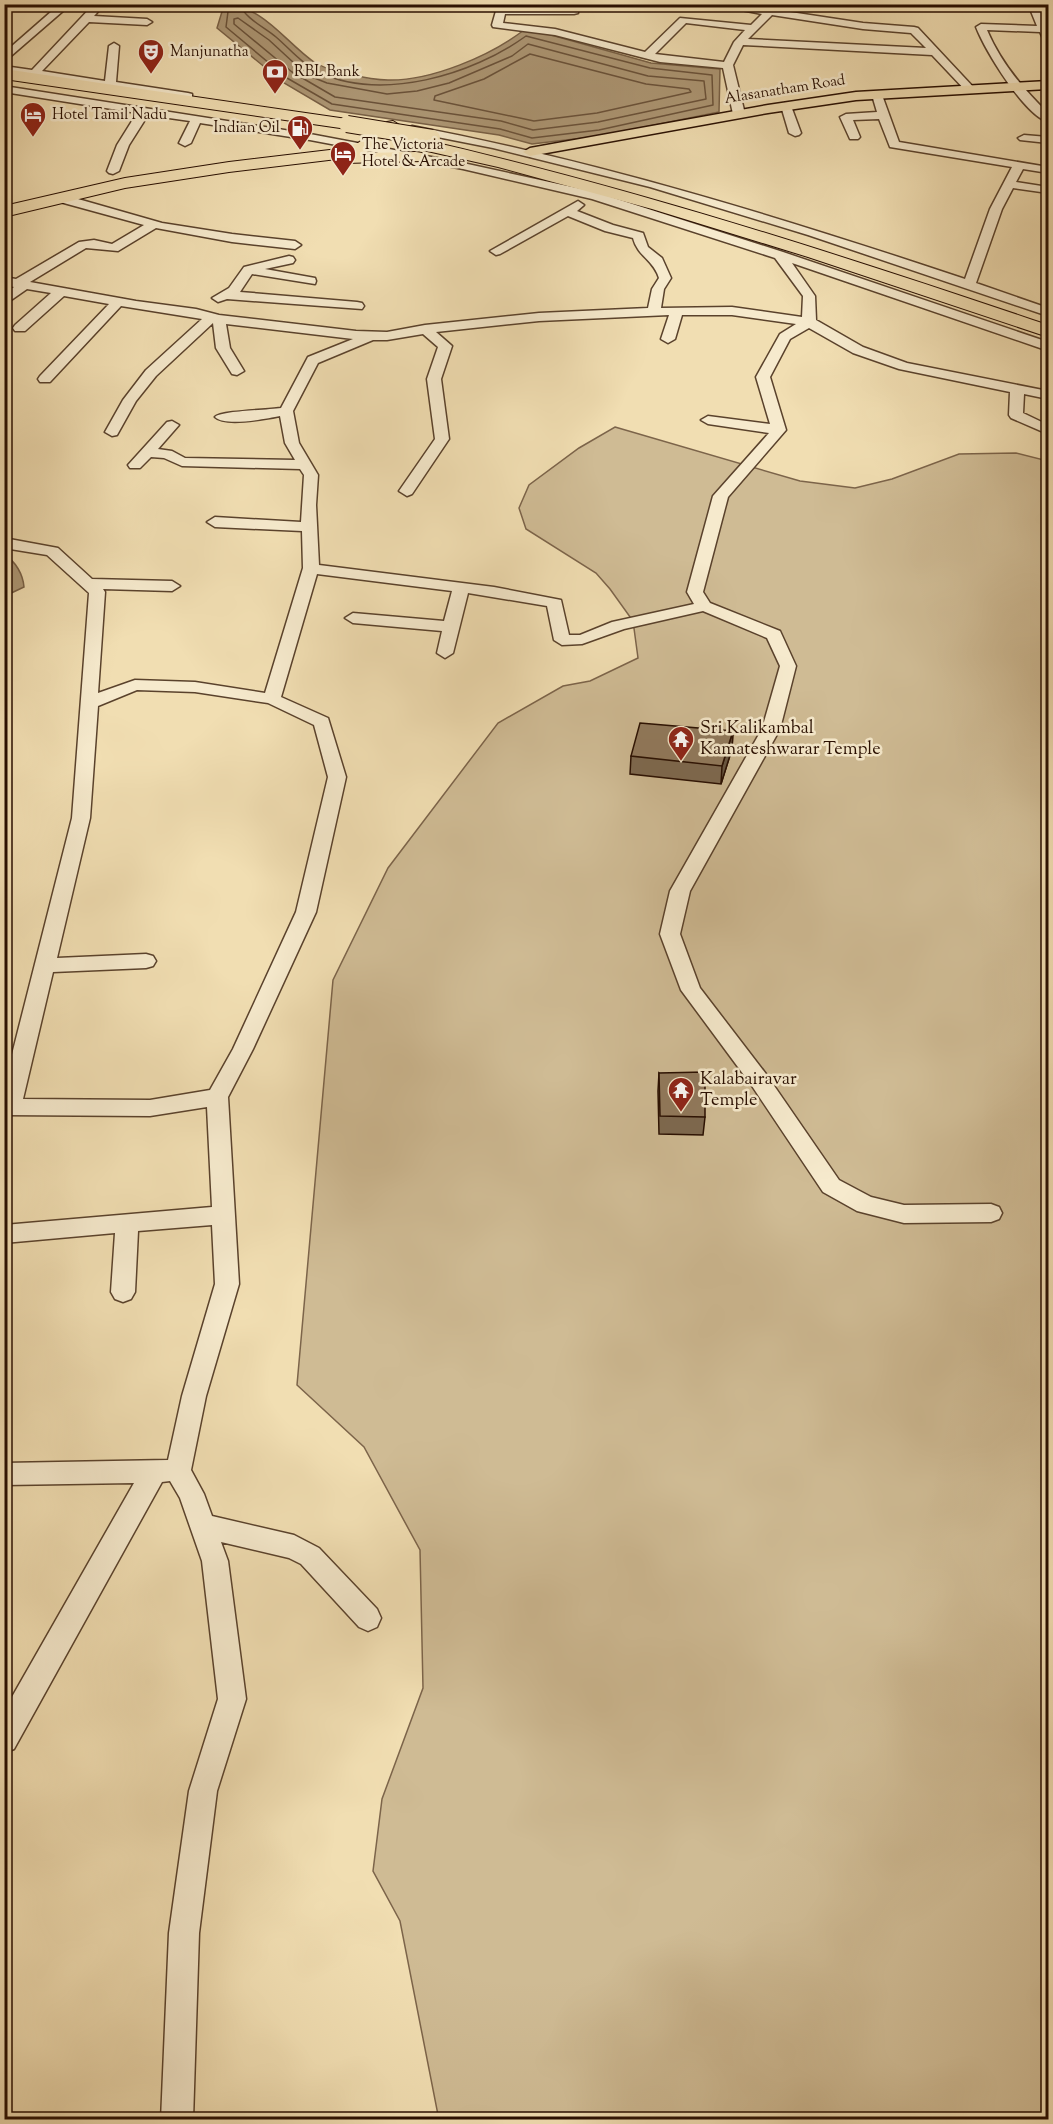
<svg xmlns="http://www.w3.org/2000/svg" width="1053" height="2124" viewBox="0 0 1053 2124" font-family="'Sorts Mill Goudy',serif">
	<rect width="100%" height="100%" fill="#f1deb2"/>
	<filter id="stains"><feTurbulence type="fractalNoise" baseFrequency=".00333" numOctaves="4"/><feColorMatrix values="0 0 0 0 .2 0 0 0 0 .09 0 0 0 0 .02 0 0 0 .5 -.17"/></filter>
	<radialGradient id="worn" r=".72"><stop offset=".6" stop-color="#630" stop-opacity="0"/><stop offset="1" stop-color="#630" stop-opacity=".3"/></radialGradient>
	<path fill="#cfbb94" stroke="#7c644a" stroke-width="1.5" d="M615,427L800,481L855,488L892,479L959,454L1016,453L1048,461V2119H442L438,2115L400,1921L373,1871L382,1799L423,1688L420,1550L364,1447L297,1385L333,980L388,868L498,723L563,686L590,681L638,658L633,621L610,589L596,573L526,529L519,508L529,485L579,448Z"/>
	<path fill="#ad9775" stroke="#786046" stroke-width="1.5" d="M224,5C263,5 284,41 314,62C324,69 336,71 348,74C361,77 375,80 388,80C431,81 490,56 524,30L544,33L651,63L720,69L719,112L600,136L532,144L499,135L330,110L284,83L217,28Z
		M4,555C16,561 23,575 24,587L5,596Z"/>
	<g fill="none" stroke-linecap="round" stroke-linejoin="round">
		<path stroke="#6a523a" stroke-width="1.5" d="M229,4L226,27L287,78L332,104L500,129L532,138L599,130L713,105L712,75L650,68L526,36C472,75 382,102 318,72C302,64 290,49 276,37C264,27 246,19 239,4
			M238,18L269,40L307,75L327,83L387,94L417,91L449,83L512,56L528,44L648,76L704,81L706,99L598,122L533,130L501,121L335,97L292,72L234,24V19Z
			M530,54L646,84L689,89L691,92L597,113L534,121L434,100L435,96L484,79Z"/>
		<g stroke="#5a422c" stroke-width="3">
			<path id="minor" d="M60,4H71L4,62V53Z
				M94,4H105L94,16L147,19L152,22L147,25L89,22L42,71L105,81L109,46L114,43L119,46L116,82L188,93L192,94V98L4,72V66L32,70Z
				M498,4H508L507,8L578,9V13L574,14H505L503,23L555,29L645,52L680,18L751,25L762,14L710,4H738L767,9L771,5L777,4L780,7L777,10L863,23L914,27L918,28L976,90L975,92H967L932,55L743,45L733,65L745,114L739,117L733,114L723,68L660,62L555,35L493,27L492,25ZM772,15L863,29L911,33L926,48L748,39ZM686,23L745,30L734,42L724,62L655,54Z
				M1028,4H1038L1048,26V42L1044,41L1040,32L987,30C1001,63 1023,89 1048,113V122C1024,115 985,50 976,27L981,24L1037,26Z
				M4,86L310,134L463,163L595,192L783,252L1048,342V350L1043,349L792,263L815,296L816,320L863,347L907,363L1048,391V399L1024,394L1023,413L1048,425V434L1011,418L1009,415L1010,392L899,369L853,353L809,328L790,339L770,377L786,430L728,497L703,592L710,603L780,631L796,666L780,729L690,891L680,934L700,988L766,1074L839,1180L871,1197L904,1205L991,1204L999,1207L1002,1213L999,1219L991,1222L904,1223L857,1211L823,1192L752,1086L681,990L660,934L670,891L762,729L780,666L767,638L703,611L624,629L582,644L562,645L554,640L547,606L468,593L453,653L445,658L437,653L442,631L353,623L345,618L353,613L444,621L452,591L317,574L281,697L328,718L346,777L316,912L253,1049L228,1097L239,1284L206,1396L191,1470L204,1494L212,1516L294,1535L319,1548L377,1609L381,1618L377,1627L368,1631L359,1627L301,1564L289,1558L221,1542L228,1561L246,1699L217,1791L199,1933L193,2120H161L169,1933L189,1791L218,1699L202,1561L180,1498L170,1481L162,1482L14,1749L4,1753V1711L134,1483L4,1485V1463L168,1460L182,1396L215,1284L212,1225L138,1231L135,1292L131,1299L123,1302L115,1299L111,1292L115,1233L4,1243V1225L212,1207L207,1107L150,1116L4,1115V1086L72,818L89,593L47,555L4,548V538L58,548L92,579L172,581L180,586L172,591L103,589L105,592L98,693L135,680L195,682L265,693L303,568L302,531L215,527L207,522L215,517L301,522L304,475L300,469L182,466L164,458L151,457L140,468H130L128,465L167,422L172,421L179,425L158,449L172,451L185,458L295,460L285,443L280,416C265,419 225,427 215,417C220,411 268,410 281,408L308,357L353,339L226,324L230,348L244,371L237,375L232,374L216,348L213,323L156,376L136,401L117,435L112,436L105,432L123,400L146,370L202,319L121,306L50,382H40L38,379L40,376L109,304L64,296L25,331H15L13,328L15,325L51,293L27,289L4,305V294L14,287L4,285V277L16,279L79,242L94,240L112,244L144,225L60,202V196L64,195L162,223L232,234L295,241L301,245L295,249L232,242L156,228L118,251L86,248L30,282L136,301L196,309L219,315L356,331L387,332L425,325L539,313L648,308L652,289L659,278C653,259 638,257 633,238L605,231L568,216L500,254L496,255L490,251L578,201L584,205L577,211L613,225L643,233L648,247L662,258L671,278L664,289L661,308L732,307L802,317L803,296L775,258L592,199L463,169L310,140L200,123L191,143L185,146L179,143L190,121L148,115L129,145L119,171L113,174L109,173L107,171L117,145L137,113L4,92ZM669,315L661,339L668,343L675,339L682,315H732L796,324L780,334L756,377L770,424L708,416L701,420L708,424L769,433L713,496L687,592L694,604L612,622L580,635H569L561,600L494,587L319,565L316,505L318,475L299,443L293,411L318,363L373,340H387L423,334L438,347L427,379L435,439L399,491L407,496L412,494L449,439L441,379L452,346L436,332L539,321ZM137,690L195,692L268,703L314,725L328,777L296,912L233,1049L210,1090L150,1100L23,1099L53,972L146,968L153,966L156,961L153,956L146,954L57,958L90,818L98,706Z
				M877,92L882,95L899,142L1048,167V173L1023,169L1016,182L1048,187V193L1013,188L1002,209L976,283L1048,308V316L808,235L650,187L493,148L412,132L406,129L412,126C601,162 783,218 965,279L990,209L1012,167L890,147L879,119L853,120L860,137L858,139H850L840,117L846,114L877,112L872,95Z
				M786,103L791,106L801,133L799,135L795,136L789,133L781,106Z
				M1024,135L1048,137V143L1020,140L1018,138Z
				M289,256L293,257L295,260L293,263L265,269L315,278L316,281L315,284L252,274L240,292L357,302L362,303L364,306L362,309L227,299L218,302L212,298L229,288L244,267Z"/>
		</g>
		<g stroke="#280e00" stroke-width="3">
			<path id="major" d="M1048,81V89L856,100L768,113L530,156L523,152L530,148L768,105L856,92Z"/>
		</g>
		<g stroke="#280e00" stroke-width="2">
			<path id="highway" d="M4,69L347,119L355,124L347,129L4,79Z
				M393,121L401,126L399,130L370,151L363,153L416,152L422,153L425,157L422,161L345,163L337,159L229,172L125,188L4,217V206L125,178L229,162L338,149L358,143L387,122Z
				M420,139C634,188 841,255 1048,325V337L808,257L652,209L498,167L414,148L411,144L414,140Z"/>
		</g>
		<use href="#minor" fill="#f6eacd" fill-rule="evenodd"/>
		<use href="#major" fill="#f1deb2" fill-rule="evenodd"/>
		<use href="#highway" fill="#f1deb2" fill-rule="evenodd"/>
		<g stroke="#280e00" stroke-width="18" stroke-linecap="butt">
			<path id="highway-bridge" d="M347,124L432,138"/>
		</g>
		<use href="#highway-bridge" stroke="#f1deb2" stroke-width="16"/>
	</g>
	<path fill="#7d6950" stroke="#280e00" stroke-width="1.5" d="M733,731L732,749L721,784L630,774L631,756Z
		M659,1073L705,1117L703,1135L659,1134L658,1091Z"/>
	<path fill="#665541" stroke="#280e00" stroke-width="1.5" d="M733,731L732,749L721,784L722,766Z"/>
	<path fill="#917a5d" stroke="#280e00" stroke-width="1.5" d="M640,723L733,731L722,766L631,756Z
		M705,1072V1117L660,1116L659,1073Z"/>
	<defs>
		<g id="theatre-pin" transform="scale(1.35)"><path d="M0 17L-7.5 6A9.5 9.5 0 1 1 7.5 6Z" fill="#8f2418" stroke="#f6eacd"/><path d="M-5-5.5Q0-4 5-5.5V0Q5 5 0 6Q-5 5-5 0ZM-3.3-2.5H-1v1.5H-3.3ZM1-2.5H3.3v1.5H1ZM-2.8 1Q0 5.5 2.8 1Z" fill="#fff"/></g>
		<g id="bank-pin" transform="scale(1.35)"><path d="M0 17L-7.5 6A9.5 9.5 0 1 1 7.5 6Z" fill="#8f2418" stroke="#f6eacd"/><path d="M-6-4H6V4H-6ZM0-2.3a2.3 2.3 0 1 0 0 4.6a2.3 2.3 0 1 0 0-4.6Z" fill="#fff"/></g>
		<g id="hotel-pin" transform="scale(1.35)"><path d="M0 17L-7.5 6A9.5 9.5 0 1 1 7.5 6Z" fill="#8f2418" stroke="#f6eacd"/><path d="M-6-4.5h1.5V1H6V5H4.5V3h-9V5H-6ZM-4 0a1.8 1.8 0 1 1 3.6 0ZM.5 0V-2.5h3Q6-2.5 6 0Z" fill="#fff"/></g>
		<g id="fuel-pin" transform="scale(1.35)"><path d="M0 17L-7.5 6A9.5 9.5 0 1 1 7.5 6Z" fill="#8f2418" stroke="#f6eacd"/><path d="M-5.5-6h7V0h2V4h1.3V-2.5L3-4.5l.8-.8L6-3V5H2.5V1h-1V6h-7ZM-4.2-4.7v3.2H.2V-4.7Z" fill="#fff"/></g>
		<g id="temple-pin" transform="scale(1.35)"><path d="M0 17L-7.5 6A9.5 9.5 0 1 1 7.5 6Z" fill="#8f2418" stroke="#f6eacd"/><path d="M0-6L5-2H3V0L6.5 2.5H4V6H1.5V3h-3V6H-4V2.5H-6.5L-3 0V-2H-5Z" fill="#fff"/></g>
	</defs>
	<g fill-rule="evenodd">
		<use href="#theatre-pin" x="151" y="52"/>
		<use href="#bank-pin" x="275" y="72"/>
		<use href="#hotel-pin" x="33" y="115"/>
		<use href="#fuel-pin" x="300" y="128"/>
		<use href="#hotel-pin" x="343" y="154"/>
		<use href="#temple-pin" x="681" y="739"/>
		<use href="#temple-pin" x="681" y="1090"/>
	</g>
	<g text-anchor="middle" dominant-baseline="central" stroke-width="5" stroke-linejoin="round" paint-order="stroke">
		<g font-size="15" fill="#280e00" stroke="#f6eacd" text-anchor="start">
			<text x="170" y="52">Manjunatha</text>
			<text x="294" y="72">RBL Bank</text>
			<text x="52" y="115">Hotel Tamil Nadu</text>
			<text x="280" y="128" text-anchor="end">Indian Oil</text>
			<text x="362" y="145">The Victoria<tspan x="362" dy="17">Hotel &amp; Arcade</tspan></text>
		</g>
		<g font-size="15" fill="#280e00" stroke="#f6eacd">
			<text transform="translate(785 90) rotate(-9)">Alasanatham Road</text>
		</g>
		<g font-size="18" fill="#280e00" stroke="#f6eacd" text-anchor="start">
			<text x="700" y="729">Sri Kalikambal<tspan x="700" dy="21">Kamateshwarar Temple</tspan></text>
			<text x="700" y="1080">Kalabairavar<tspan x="700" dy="21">Temple</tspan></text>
		</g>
	</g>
	<rect width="1053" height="2124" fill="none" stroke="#f1deb2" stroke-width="24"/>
	<rect x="6" y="6" width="1041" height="2112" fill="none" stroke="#280e00" stroke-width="3"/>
	<rect x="12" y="12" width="1029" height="2100" fill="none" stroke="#280e00" stroke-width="1.5"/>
	<rect width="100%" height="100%" filter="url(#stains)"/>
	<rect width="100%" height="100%" fill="url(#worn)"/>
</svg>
